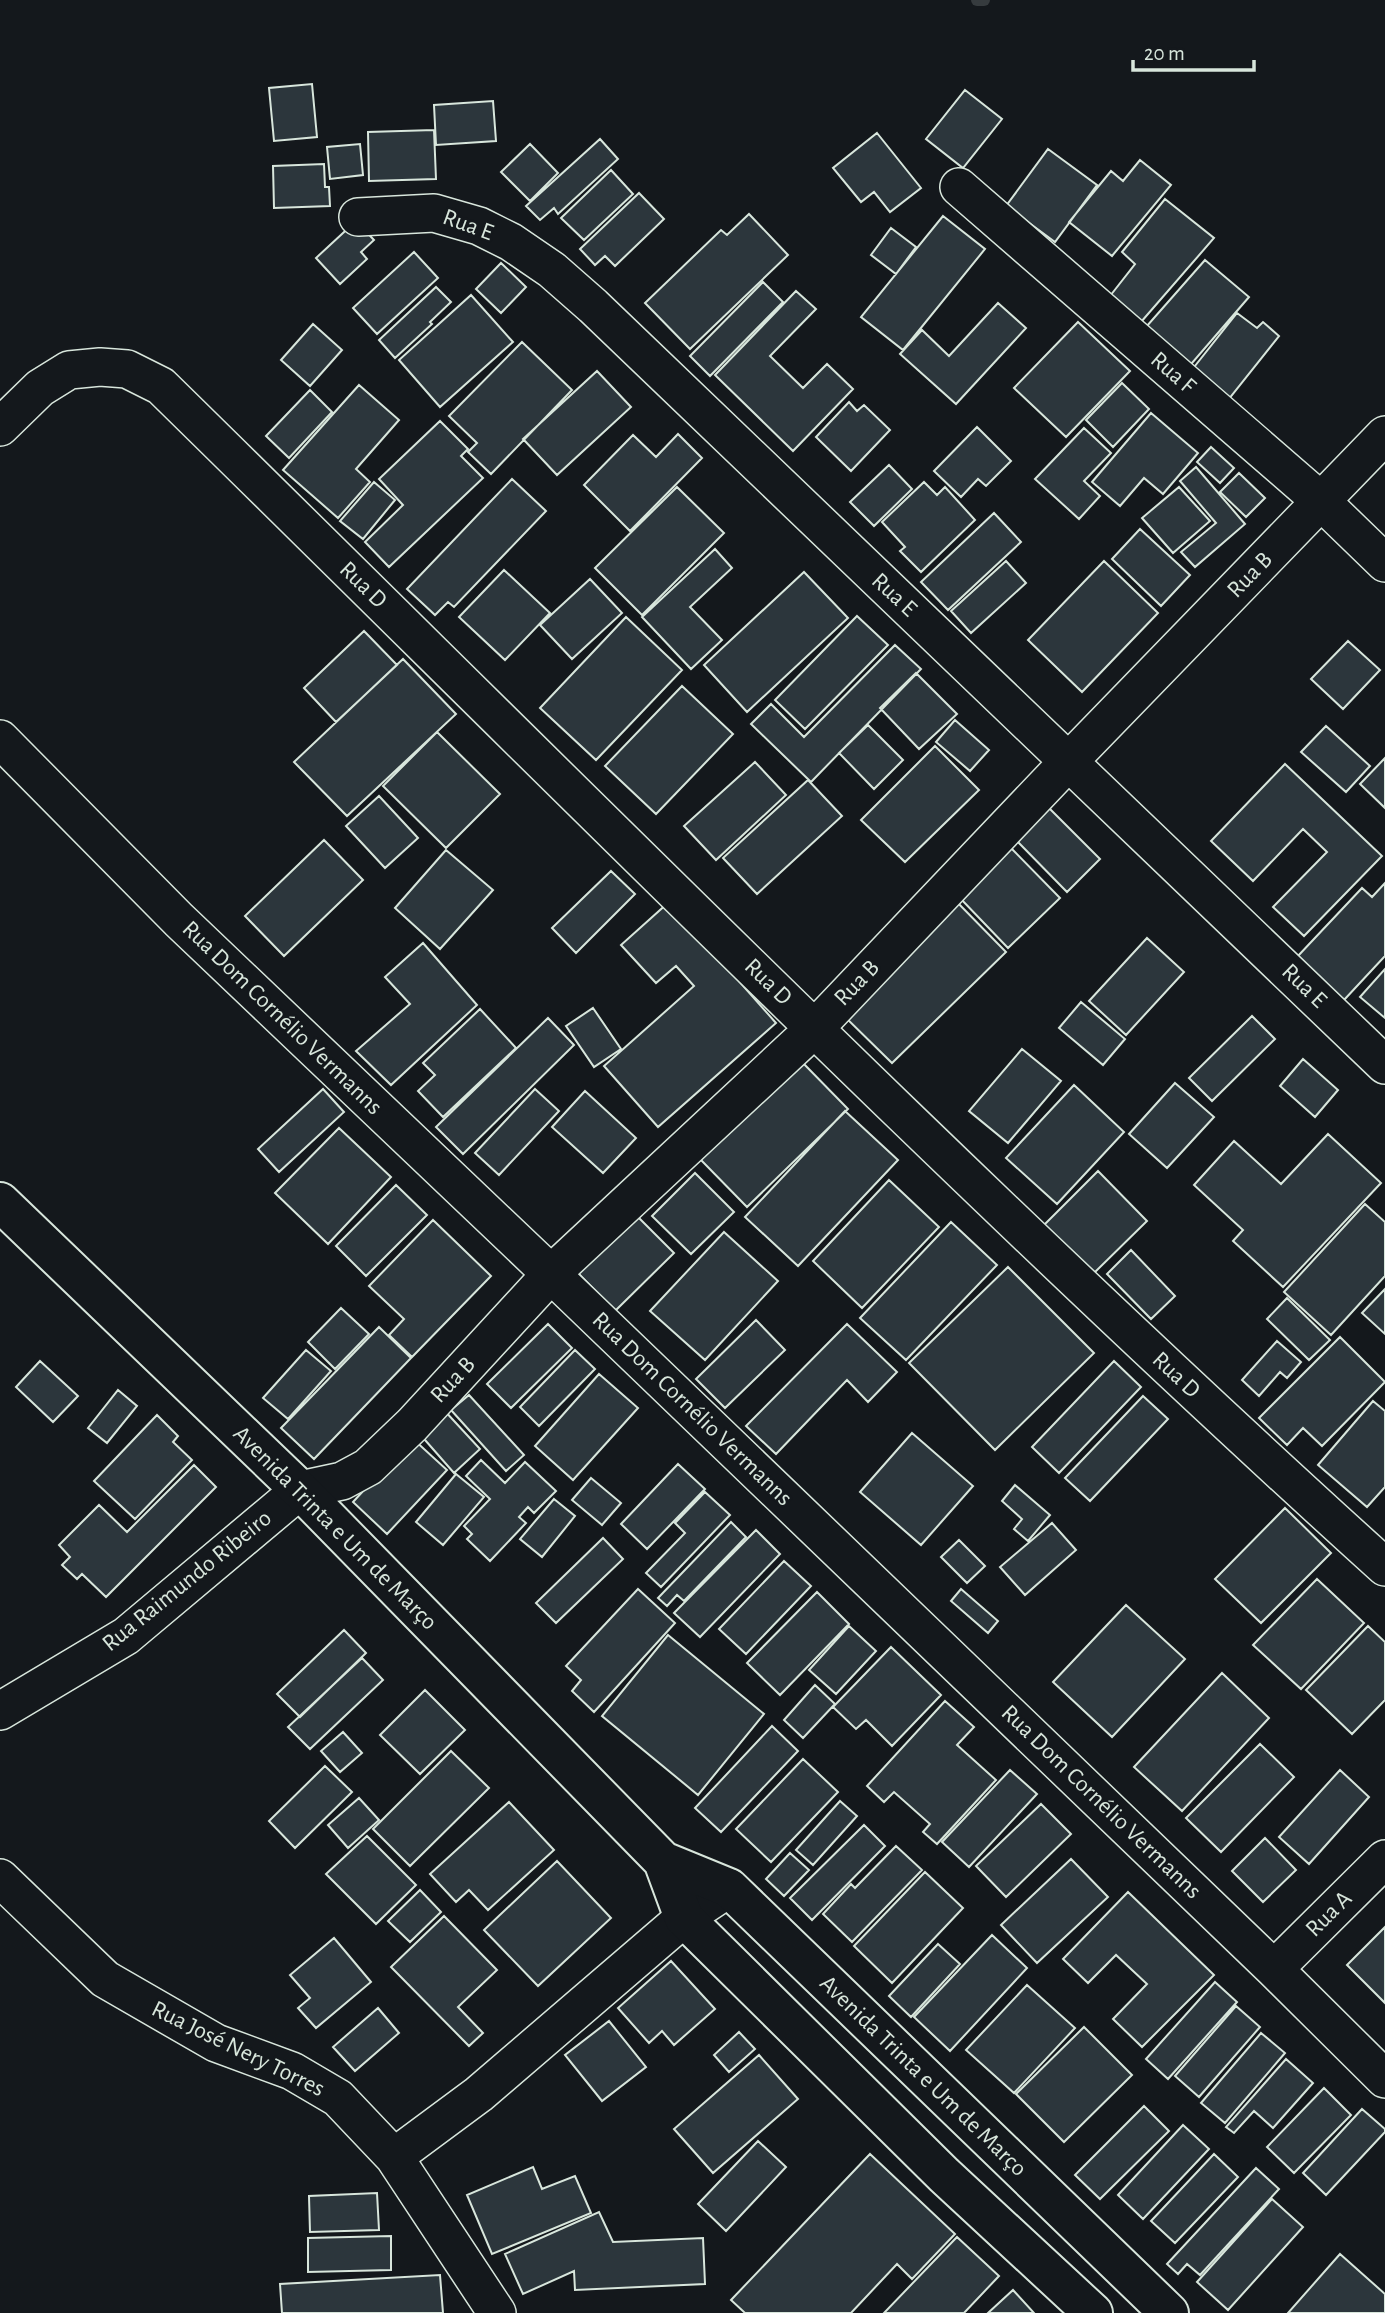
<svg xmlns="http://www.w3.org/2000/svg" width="1385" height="2313" viewBox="0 0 1385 2313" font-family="'Alegreya Sans',sans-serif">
	<rect width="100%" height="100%" fill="#14181c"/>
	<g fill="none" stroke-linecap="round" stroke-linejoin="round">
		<path stroke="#363b3e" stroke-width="12" d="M977,0H984"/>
	</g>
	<path fill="#2c363c" stroke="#d8e6dc" stroke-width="2" d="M312,84L317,137L274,141L269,88Z
		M965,90L1002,119L963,168L926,139Z
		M493,101L496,141L436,145L434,105Z
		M434,130L436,179L369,181L368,132Z
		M877,133L921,188L890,212L874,192L861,202L833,168Z
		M600,139L618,159L558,214L554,208L540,220L526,206Z
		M360,144L363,175L330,179L327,147Z
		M530,144L558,173L530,201L501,172Z
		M1048,149L1097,185L1055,242L1006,206Z
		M1140,160L1171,185L1112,256L1069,222L1111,171L1123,181Z
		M324,164L325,187H329L330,206L274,208L273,166Z
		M611,170L633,194L584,240L561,218Z
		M639,193L664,219L615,266L605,256L595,265L580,249Z
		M1165,199L1214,238L1141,322L1110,296L1135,264L1122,252Z
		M749,214L788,255L690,349L645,303L721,230L727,235Z
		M943,216L985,249L903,350L861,317Z
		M356,221L374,240L361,252L367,259L340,284L316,258Z
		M891,228L916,247L896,274L871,255Z
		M414,252L438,278L377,334L353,308Z
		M1205,260L1249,297L1186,370L1146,327Z
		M501,263L526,287L501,313L476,289Z
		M763,282L783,302L710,376L690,356Z
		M436,287L451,302L430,322L432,324L395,358L379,340Z
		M796,291L816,309L770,356L803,388L827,364L853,389L793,451L715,375Z
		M471,295L513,342L440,407L399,360Z
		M998,303L1026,328L956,404L900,354L922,330L949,356Z
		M1237,313L1257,328L1263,322L1279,336L1228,400L1191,371Z
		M1078,322L1130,371L1066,437L1014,388Z
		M313,324L342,350L310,386L281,360Z
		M522,342L572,390L491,474L468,452L477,443L449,416Z
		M597,371L631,407L557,475L523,439Z
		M1122,383L1149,409L1113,447L1086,420Z
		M359,385L399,420L356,469L370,482L338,518L283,470Z
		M310,390L332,412L289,458L266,436Z
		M849,402L857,411L864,405L890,430L851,471L816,437Z
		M1151,413L1198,453L1163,494L1144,478L1120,506L1092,482Z
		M440,421L468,449L461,456L483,478L389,567L365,542L403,505L379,479Z
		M977,427L1011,461L986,486L978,479L961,497L934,471Z
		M1084,428L1111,453L1084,481L1100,496L1079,519L1035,479Z
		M678,434L702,458L630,531L584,485L633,435L656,457Z
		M1211,447L1234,468L1220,483L1197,462Z
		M889,465L912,489L874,526L850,502Z
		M1196,467L1245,524L1195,567L1181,552L1216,523L1180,481Z
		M1239,473L1265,498L1246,517L1220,492Z
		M512,479L546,511L454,607L448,602L435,615L407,589Z
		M374,482L395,500L363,539L340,521Z
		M924,482L937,495L945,487L975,520L921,572L900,551L905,547L882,522Z
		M677,487L724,533L642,615L595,568Z
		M1179,487L1210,521L1173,553L1142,518Z
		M994,513L1021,542L948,610L921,582Z
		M1140,529L1190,575L1161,606L1112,559Z
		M715,549L732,568L690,607L722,640L691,669L642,617Z
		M1006,561L1026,583L971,633L951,611Z
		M1104,561L1158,613L1082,692L1028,640Z
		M504,570L550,613L505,660L459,617Z
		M804,572L848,618L747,712L704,665Z
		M590,579L622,613L572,659L540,625Z
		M857,616L888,645L805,729L775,700Z
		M626,617L682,670L596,760L540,708Z
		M364,631L397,665L336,722L304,688Z
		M1348,641L1380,670L1343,709L1311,679Z
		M895,645L921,669L811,782L751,724L771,704L804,737Z
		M403,659L456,714L347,816L294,762Z
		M916,673L957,714L919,749L880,708Z
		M682,686L733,734L656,814L605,766Z
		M955,720L989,750L970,771L936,742Z
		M868,725L903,760L874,789L839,753Z
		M1326,726L1370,766L1346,792L1301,752Z
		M437,732L500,794L446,848L383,786Z
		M935,746L979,790L905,862L861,820Z
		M1385,758V808L1360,784Z
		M755,762L786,795L716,860L684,826Z
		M1285,764L1382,856L1304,936L1273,907L1327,852L1303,829L1253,881L1211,841Z
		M808,780L842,816L757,894L723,858Z
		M379,796L418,838L385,868L346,826Z
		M1049,808L1100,859L1067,892L1016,840Z
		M324,840L363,880L284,956L245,916Z
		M1011,848L1060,898L1008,948L959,897Z
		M446,850L493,890L440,949L395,908Z
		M611,871L635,894L576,953L552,928Z
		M1385,883V956L1344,1000L1297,957L1362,888L1372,897Z
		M953,898L1006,952L892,1063L839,1011Z
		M669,902L776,1023L658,1127L604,1066L694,986L676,966L656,983L621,945Z
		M1147,938L1184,972L1126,1035L1089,1001Z
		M423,943L477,1005L391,1085L356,1051L410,1004L385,977Z
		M1385,969V1018L1360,997Z
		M1081,1002L1125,1039L1103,1065L1059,1028Z
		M593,1008L621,1049L594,1067L566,1026Z
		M480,1009L516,1048L443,1117L418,1091L435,1075L423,1063Z
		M1252,1016L1275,1039L1212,1101L1189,1078Z
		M548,1018L574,1045L463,1154L436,1127Z
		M1022,1049L1061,1081L1008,1143L969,1111Z
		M1303,1059L1338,1090L1315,1117L1280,1086Z
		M801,1061L848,1109L747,1207L700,1159Z
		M1175,1083L1214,1117L1167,1168L1129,1134Z
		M1074,1085L1124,1132L1057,1204L1006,1158Z
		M323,1089L344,1112L279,1172L258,1149Z
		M535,1089L559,1111L499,1175L475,1153Z
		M585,1091L636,1138L603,1173L552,1127Z
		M845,1111L898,1160L798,1266L745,1217Z
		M339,1128L391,1177L328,1244L275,1193Z
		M1328,1134L1381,1183L1283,1287L1233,1241L1243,1230L1194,1185L1234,1141L1281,1184Z
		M1098,1171L1147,1221L1093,1274L1044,1225Z
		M695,1173L734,1212L691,1254L652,1216Z
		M889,1180L939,1227L862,1308L813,1261Z
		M396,1185L427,1215L366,1276L336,1246Z
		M1365,1204L1385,1222V1276L1331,1335L1284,1292Z
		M637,1216L674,1253L615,1311L578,1273Z
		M433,1220L491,1276L412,1357L389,1335L404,1319L369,1286Z
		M951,1222L997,1265L906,1360L860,1318Z
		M724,1232L778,1281L705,1360L650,1311Z
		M1131,1250L1175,1296L1151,1319L1107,1274Z
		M1008,1267L1094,1353L995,1450L909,1363Z
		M1385,1289V1334L1362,1313Z
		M1287,1298L1330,1340L1309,1360L1267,1319Z
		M341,1308L369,1334L335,1369L308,1342Z
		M756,1320L785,1350L725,1408L696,1379Z
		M548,1324L572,1348L511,1408L487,1384Z
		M847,1324L897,1372L868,1402L847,1380L776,1454L746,1426Z
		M379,1327L411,1358L314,1459L281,1428Z
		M1340,1337L1385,1382L1322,1446L1303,1428L1287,1445L1259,1418Z
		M1277,1341L1301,1362L1287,1378L1280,1372L1259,1396L1242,1380Z
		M306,1350L331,1371L288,1419L263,1398Z
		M575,1350L595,1369L539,1426L520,1407Z
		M40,1361L78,1396L53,1422L16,1387Z
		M1114,1361L1141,1387L1059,1473L1032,1447Z
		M599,1374L638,1408L573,1480L535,1446Z
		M118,1390L137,1406L107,1443L88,1428Z
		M469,1395L524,1455L506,1471L451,1410Z
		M1143,1396L1168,1419L1090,1501L1065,1478Z
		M1373,1401L1385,1411V1487L1367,1507L1318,1465Z
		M443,1409L480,1449L454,1473L418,1432Z
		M157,1415L178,1436L173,1442L192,1460L135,1519L94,1481Z
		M912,1433L973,1486L921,1545L860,1492Z
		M412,1438L447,1470L387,1534L353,1502Z
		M481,1460L505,1483L525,1462L556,1491L534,1513L528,1507L519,1517L526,1523L490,1561L467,1539L472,1534L464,1526L490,1499L466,1476Z
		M678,1464L705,1489L647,1549L621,1524Z
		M194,1465L216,1487L106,1597L82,1574L77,1579L62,1565L70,1557L59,1545L99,1505L127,1532Z
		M456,1474L484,1497L443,1545L416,1522Z
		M591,1478L621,1503L602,1525L572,1500Z
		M1015,1485L1050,1515L1028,1541L1014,1529L1022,1519L1002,1501Z
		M705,1492L730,1515L661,1587L646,1573L685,1533L675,1523Z
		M554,1499L575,1516L542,1557L520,1539Z
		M1285,1508L1331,1553L1261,1623L1215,1579Z
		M731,1522L746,1537L684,1601L677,1595L667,1606L658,1598Z
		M1052,1523L1076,1550L1025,1595L1000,1567Z
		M756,1530L780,1554L700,1637L674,1613Z
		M603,1538L623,1559L556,1623L536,1603Z
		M959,1540L985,1566L967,1583L941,1557Z
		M784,1561L811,1586L746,1654L719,1629Z
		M1317,1579L1364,1623L1301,1689L1253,1645Z
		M638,1589L675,1623L594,1712L572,1691L581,1680L566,1666Z
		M961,1589L998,1621L988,1633L951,1601Z
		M817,1592L849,1624L780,1695L747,1663Z
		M1126,1605L1185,1659L1112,1737L1053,1682Z
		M849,1626L876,1651L836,1694L809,1670Z
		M1368,1626L1385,1642V1700L1352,1734L1306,1690Z
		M344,1630L366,1653L300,1717L277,1694Z
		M668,1635L764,1714L698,1795L602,1716Z
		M891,1647L941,1695L892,1746L866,1720L856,1729L833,1707Z
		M362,1658L383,1680L310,1749L288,1727Z
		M1222,1673L1269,1718L1182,1811L1134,1767Z
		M815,1685L835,1704L803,1738L784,1720Z
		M425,1690L465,1730L420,1774L380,1735Z
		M945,1701L974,1727L957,1745L996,1780L937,1844L923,1832L930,1824L894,1792L884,1802L867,1786Z
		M772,1726L798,1751L721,1832L695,1808Z
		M343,1732L362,1753L340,1772L321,1751Z
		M1260,1744L1294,1777L1221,1852L1186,1818Z
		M451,1751L489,1788L410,1866L373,1829Z
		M803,1759L838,1792L771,1862L736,1829Z
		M325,1766L352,1792L295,1848L269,1821Z
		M1010,1770L1037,1794L969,1867L942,1842Z
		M1340,1770L1369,1797L1309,1864L1279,1837Z
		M359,1798L379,1820L348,1848L328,1825Z
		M840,1801L857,1816L813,1865L796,1850Z
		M509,1802L554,1850L488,1910L469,1890L456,1902L430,1874Z
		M1041,1804L1071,1834L1006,1897L976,1866Z
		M864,1825L885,1846L812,1920L790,1898Z
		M367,1836L416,1885L376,1924L326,1874Z
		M1265,1838L1296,1870L1263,1902L1232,1871Z
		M896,1846L922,1870L852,1942L823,1914L851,1884L855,1888Z
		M790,1853L809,1870L784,1896L766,1879Z
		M1071,1859L1108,1897L1037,1963L1001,1925Z
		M557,1861L611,1918L538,1986L484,1930Z
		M925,1872L963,1908L892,1983L854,1946Z
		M420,1890L441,1912L410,1942L388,1921Z
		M1128,1892L1214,1975L1142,2047L1113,2019L1147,1984L1116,1955L1088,1983L1063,1959Z
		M444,1916L497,1970L458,2007L483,2033L469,2046L391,1967Z
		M1385,1927V2003L1347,1965Z
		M992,1935L1027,1968L950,2051L914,2017Z
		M334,1938L371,1982L316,2028L298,2008L310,1998L290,1975Z
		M938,1944L960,1964L911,2017L889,1996Z
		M671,1961L715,2009L674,2045L662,2031L649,2043L618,2008Z
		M1215,1982L1237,2002L1168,2079L1146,2059Z
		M1027,1985L1075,2028L1014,2093L966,2050Z
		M1236,2006L1260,2027L1199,2097L1175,2076Z
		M378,2008L399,2033L355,2071L333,2047Z
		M609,2021L646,2067L602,2101L565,2055Z
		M1084,2027L1132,2075L1064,2142L1016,2094Z
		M739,2032L755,2049L729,2072L714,2055Z
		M1261,2033L1285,2053L1225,2123L1201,2103Z
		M759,2055L798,2099L713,2173L674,2129Z
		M1286,2059L1313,2083L1273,2128L1254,2111L1234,2133L1226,2127Z
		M1324,2088L1351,2115L1294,2173L1267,2147Z
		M1144,2106L1169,2131L1100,2199L1075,2175Z
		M1362,2109L1385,2129V2132L1326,2195L1303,2173Z
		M1183,2125L1209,2149L1143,2219L1118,2195Z
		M758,2141L786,2167L726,2231L698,2204Z
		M870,2154L955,2234L912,2279L897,2264L851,2313H745L731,2300Z
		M1214,2154L1238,2177L1175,2243L1151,2221Z
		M533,2167L542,2189L575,2176L591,2213L492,2254L467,2195Z
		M1256,2168L1279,2189L1200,2275L1187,2264L1178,2274L1167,2264Z
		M377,2193L379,2230L310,2232L309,2196Z
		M1272,2199L1303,2227L1228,2310L1197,2282Z
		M599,2212L613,2242L703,2238L705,2284L575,2290L574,2271L523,2294L505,2254Z
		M391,2236V2270L308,2272V2238Z
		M957,2237L999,2276L964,2313H884Z
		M1340,2254L1385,2294V2313H1288Z
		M440,2275L443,2313H282L280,2284Z
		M1013,2290L1034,2313H988Z"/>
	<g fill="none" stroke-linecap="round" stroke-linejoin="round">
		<g stroke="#d8e6dc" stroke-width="40">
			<path id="street" d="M959,187L1322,502L1385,563
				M358,217L434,213L479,226L511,242L552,270L593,306L1385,1065
				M0,427L40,388L69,370L100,367L127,369L161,386C566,783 965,1187 1385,1567
				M0,739L179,920L551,1274L1274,1969L1385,2079
				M0,1711L126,1636L300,1490L342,1481L368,1467L412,1425L551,1274L815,1028L1069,761L1385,435
				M0,1878L105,1979L216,2043L292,2071L338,2098L394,2157L497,2313
				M1274,1969L1385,1859
				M394,2157L479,2094L684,1918L729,1888"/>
		</g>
		<g stroke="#d8e6dc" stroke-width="42">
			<path id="secondary" d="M0,1202L300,1490L663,1861L684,1918L944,2175L1093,2313
				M663,1861L729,1888L1169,2313"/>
		</g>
		<use href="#street" stroke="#14181c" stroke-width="37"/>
		<use href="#secondary" stroke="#14181c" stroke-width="38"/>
	</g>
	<g text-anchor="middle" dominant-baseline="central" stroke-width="5" stroke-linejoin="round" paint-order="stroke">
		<g font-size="24" fill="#d8e6dc" stroke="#14181c">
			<text transform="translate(468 225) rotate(20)">Rua E</text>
			<text transform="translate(1173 373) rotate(41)">Rua F</text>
			<text transform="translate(1250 575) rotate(-46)">Rua B</text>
			<text transform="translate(363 585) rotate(44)">Rua D</text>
			<text transform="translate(894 595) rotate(43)">Rua E</text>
			<text transform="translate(768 982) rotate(44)">Rua D</text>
			<text transform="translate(857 983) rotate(-46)">Rua B</text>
			<text transform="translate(1304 986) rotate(44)">Rua E</text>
			<text transform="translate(282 1018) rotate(44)">Rua Dom Cornélio Vermanns</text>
			<text transform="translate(1176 1375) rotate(43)">Rua D</text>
			<text transform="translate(453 1380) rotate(-47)">Rua B</text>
			<text transform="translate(692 1409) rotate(44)">Rua Dom Cornélio Vermanns</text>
			<text transform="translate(335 1528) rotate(45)">Avenida Trinta e Um de Março</text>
			<text transform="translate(187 1581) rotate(-39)">Rua Raimundo Ribeiro</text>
			<text transform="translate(1101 1802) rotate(44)">Rua Dom Cornélio Vermanns</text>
			<text transform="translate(1329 1914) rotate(-45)">Rua A</text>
			<text transform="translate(238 2049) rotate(26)">Rua José Nery Torres</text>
			<text transform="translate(923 2076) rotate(44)">Avenida Trinta e Um de Março</text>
		</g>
	</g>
	<path d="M1133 60v10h121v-10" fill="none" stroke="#d8e6dc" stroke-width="3.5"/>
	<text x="1144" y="60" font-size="21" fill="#d8e6dc" stroke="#14181c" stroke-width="5" paint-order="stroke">20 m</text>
</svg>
